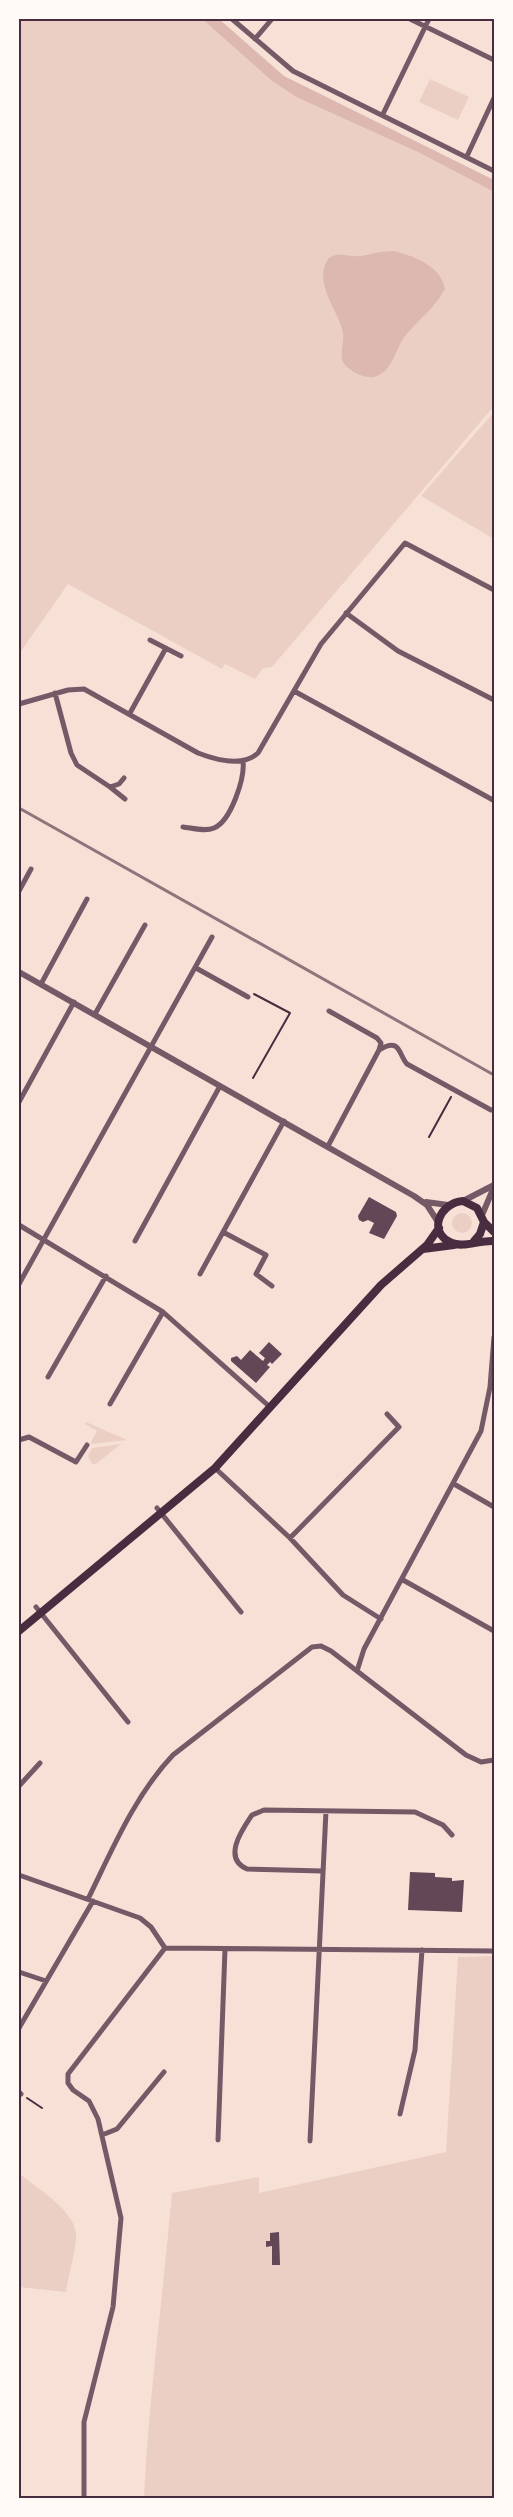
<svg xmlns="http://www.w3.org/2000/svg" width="513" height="2517" viewBox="0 0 513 2517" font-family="'Public Sans',sans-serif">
	<rect width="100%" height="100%" fill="#f7e1d7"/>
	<path fill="#ebcfc5" d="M19,19H202L272,81L296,97L420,153L494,192V406L272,667L263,668L255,679L225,664L222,669L68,584L19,654Z
		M430,79L469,97L458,120L419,102Z
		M494,412V539L421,496Z
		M452 1223a10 10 0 1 1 20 0a10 10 0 1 1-20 0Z
		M86,1422L127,1440L90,1444L97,1431L85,1424Z
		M121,1444L96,1464H92L88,1456L92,1448Z
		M494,1956V2498H144C149,2396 163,2295 172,2193L259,2177V2193L446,2152L458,1957Z
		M19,2173C36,2188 74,2209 76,2234C77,2247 68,2277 66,2292L19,2287Z"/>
	<path fill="#dcb8b0" d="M202,19H219L284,76L494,180V192L420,153L296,97L272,81Z
		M394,251C414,256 441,266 445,289C435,308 418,320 405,336C395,349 393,372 374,377C366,379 352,372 346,366C337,357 345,344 343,333C340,312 311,282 329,258C339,251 349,258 361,256C372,254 382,251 394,251Z"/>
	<path fill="#644757" d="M369,1197L396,1212L397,1216L384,1239L369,1233L374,1223L368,1220L363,1222L359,1220L358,1216Z
		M269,1342L282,1354L272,1364L270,1362L267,1365L270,1367L256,1383L231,1361V1358L237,1356L241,1360L250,1350L263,1361L265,1358L259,1353Z
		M410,1872L435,1873V1877L452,1878V1881L464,1880L462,1912L408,1910Z
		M279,2232L280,2265H272V2246L266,2247V2241H270V2233Z"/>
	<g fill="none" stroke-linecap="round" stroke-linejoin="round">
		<path stroke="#4a2c40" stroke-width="2" d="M253,1078L290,1013L254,994
			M429,1137L451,1097
			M27,2098L42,2108"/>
		<path stroke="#755966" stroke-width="5" d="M232,19L293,71L494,171
			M410,19L494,60
			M255,39L272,19
			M383,114L429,19
			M467,156L494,98
			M346,613L398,651L494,700
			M150,640L181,656
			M294,691L493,800
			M55,693L71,753L77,765L110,787L125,799
			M19,704L68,690L84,689L198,753C216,760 243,767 258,753L321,644L405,543L494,590
			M130,713L166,648
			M110,787L119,784L124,778
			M183,827C192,828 205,832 214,828C231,821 245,778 243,761
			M19,891L31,869
			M196,968L248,997
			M41,984L87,899
			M95,1014L145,925
			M379,1050C401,1037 398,1054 407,1064L491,1110
			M19,1102L74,1002
			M328,1146L379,1050L381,1043L377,1038L329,1011
			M19,1225L163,1312L270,1407
			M223,1232L266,1255L256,1274L272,1286
			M135,1241L220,1086
			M200,1274L284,1121
			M19,1284L212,937
			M48,1377L106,1276
			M110,1404L163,1312
			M19,1440L29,1437L76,1462L87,1445
			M215,1468L290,1538L343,1595L381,1619
			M454,1484L494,1507
			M157,1508L241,1612
			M290,1538L399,1427L387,1414
			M403,1580L494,1631
			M36,1607L128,1722
			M357,1671L364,1649L481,1431L490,1387L494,1337
			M19,1786L40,1763
			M322,1871L247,1869C222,1858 242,1830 252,1815L264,1810L415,1812L443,1825L452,1835
			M19,1875L140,1918L151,1927L165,1948
			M88,1899C112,1850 135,1795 173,1755L312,1647L321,1646L331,1651L466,1755L481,1762L494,1760
			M165,1948L494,1951
			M19,1972L46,1981
			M19,2028L93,1901
			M19,2092L21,2094
			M400,2114L415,2050L422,1950
			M102,2135L117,2129L164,2072
			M218,2140L225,1949
			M310,2141L326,1811
			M84,2498V2422L113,2307L121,2218L98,2119L89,2101L73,2090L68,2083V2074L165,1948"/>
		<path stroke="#755966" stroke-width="6" d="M19,972L414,1196L427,1205L438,1222
			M463,1201L494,1185
			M426,1202L448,1205
			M482,1215L494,1187"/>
		<path stroke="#4a2c40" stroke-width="8" d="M484,1222L494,1232
			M474,1241L480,1234L484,1222L477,1208L463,1201C439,1203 427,1233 452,1243C463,1248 480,1240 494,1241
			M423,1249L454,1245
			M19,1631L215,1468L381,1285L427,1245L439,1228"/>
		<path stroke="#8f747c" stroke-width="3" d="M19,808L494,1075"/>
	</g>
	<rect width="513" height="2517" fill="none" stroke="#fffaf5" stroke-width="40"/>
	<rect x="20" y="20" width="473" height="2477" fill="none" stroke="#4a2c40" stroke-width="2"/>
</svg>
